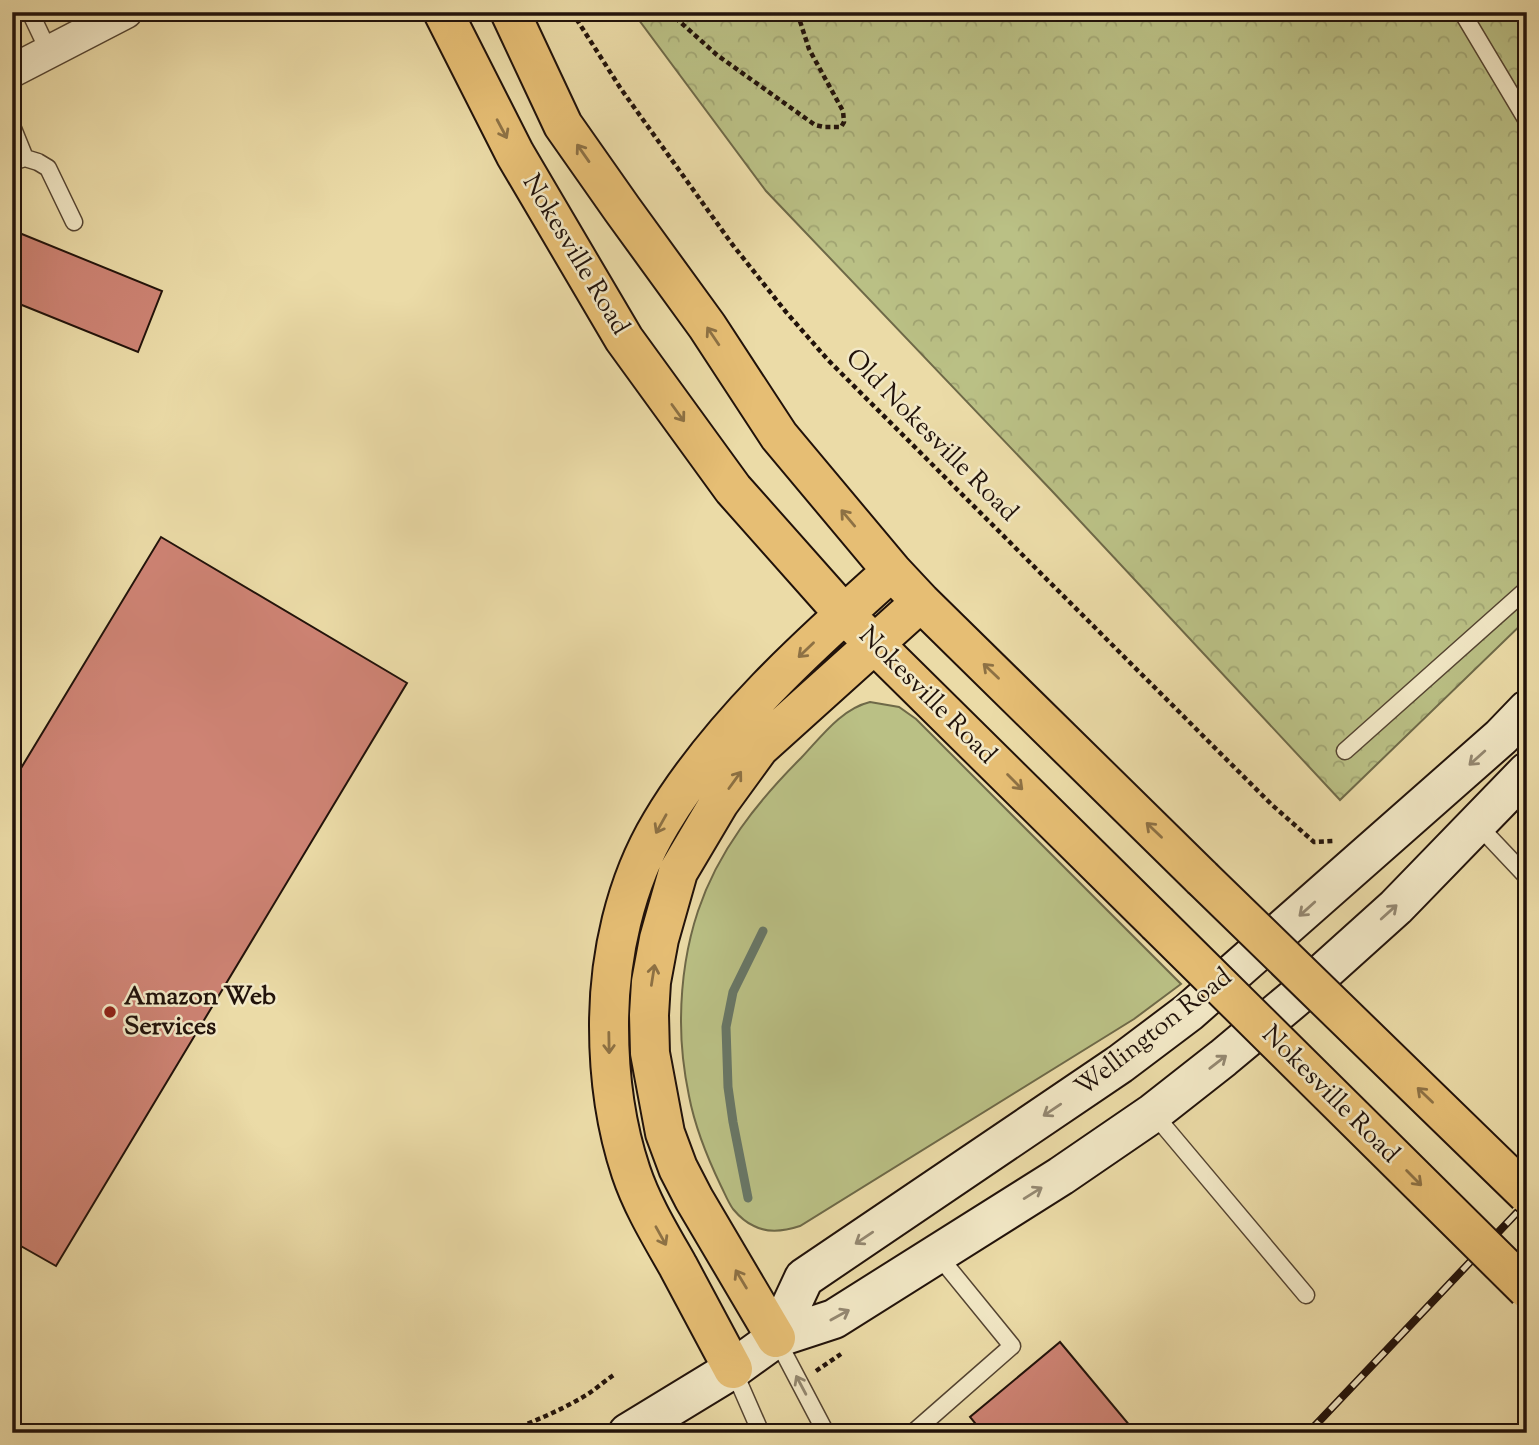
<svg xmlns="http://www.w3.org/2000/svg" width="1539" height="1445" viewBox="0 0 1539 1445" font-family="'Sorts Mill Goudy',serif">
	<defs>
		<pattern id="park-crowns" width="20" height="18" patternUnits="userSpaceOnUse" patternTransform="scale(1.75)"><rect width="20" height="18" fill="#bac085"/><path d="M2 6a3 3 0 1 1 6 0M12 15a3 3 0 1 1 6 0" fill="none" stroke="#a0a472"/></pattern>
	</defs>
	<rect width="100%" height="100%" fill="#ebdba7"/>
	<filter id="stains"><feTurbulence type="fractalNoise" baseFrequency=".00286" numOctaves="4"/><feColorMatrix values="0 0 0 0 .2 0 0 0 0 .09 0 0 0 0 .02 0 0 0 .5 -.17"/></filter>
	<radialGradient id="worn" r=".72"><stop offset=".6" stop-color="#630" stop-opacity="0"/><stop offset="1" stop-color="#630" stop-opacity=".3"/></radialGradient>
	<path fill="#bac085" stroke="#6e6948" stroke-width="2" d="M870,702L899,707L916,719L1181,984L1134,1019L800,1226C785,1231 769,1234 754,1226C747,1223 738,1215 733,1209C728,1202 725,1194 721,1186C707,1157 695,1127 689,1096C684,1072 681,1046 681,1022C681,984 686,947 698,911C718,851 757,802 801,758C821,737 841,709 870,702Z"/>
	<path fill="url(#park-crowns)" stroke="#6e6948" stroke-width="2" d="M633,12H1527V619L1340,800L1052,491L766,191Z"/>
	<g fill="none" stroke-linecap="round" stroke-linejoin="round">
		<path stroke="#687767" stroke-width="9" d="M748,1198L733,1122L728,1087L726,1027L733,992L763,931"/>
	</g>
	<path fill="#ce8374" stroke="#21120a" stroke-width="2" d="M12,230L162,291L138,352L12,301Z
		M161,537L407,683L56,1266L12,1241V783Z
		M1060,1342L1136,1433H983L970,1417Z"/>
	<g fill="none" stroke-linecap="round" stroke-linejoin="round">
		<g stroke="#544431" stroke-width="19">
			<path id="lane" d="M30,12L49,52
				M1462,12L1527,121
				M12,126L25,158L12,162
				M25,158L38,162L48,168L74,222
				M1345,751L1527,589
				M1476,823L1527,877
				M1153,1113L1306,1295
				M776,1338L826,1433
				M733,1369L761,1433
				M917,1433L915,1431L1012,1346L937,1254"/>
		</g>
		<g stroke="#544431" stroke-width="35">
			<path id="street" d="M12,71L126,12"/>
		</g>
		<g stroke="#21120a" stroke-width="42">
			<path id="secondary" d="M776,1338L804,1278L1120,1064L1189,1012L1501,737L1527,710
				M628,1433L733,1369L776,1338L834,1319L1061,1176L1153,1113L1223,1058L1296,997L1396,907L1527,772"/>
		</g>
		<g stroke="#21120a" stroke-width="42">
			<path id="highway" d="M443,12L515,154L624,339L733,489L844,614L1157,923
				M510,12L563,125L622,209L707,326L779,436L892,571L921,602L1202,878
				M776,1338L694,1199L678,1168L665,1133L650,1053L649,1015L651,982L659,939L678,872L719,803L759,748L921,602
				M733,1369C715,1335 696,1300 678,1266C661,1236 642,1205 631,1172C615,1124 609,1076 609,1026C609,957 625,883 661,823C718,727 809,645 892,571"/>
		</g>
		<path stroke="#21120a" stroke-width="4.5" stroke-dasharray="5 3.5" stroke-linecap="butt" d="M572,12L621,89L732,244L786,312L828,360L1271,804L1314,842L1333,841
			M669,12L717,55L815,125L824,127H841L844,122L843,111L809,49L797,12
			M816,1371L841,1354
			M504,1433C533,1422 562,1410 588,1394C597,1388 606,1380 615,1374"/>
		<use href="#lane" stroke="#f2e8c6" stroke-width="16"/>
		<use href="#street" stroke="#f2e8c6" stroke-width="32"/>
		<use href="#secondary" stroke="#f2e8c6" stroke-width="38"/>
		<use href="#highway" stroke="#e6be74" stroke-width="38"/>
		<g stroke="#21120a" stroke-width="8">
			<path id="rail" d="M1308,1433L1527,1202"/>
		</g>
		<use href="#rail" stroke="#f2e8c6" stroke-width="5" stroke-dasharray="16" stroke-linecap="butt"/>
		<g stroke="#21120a" stroke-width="42" stroke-linecap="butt">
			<path id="highway-bridge" d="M1202,878L1527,1194
				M1157,923L1527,1289"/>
		</g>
		<use href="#highway-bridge" stroke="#e6be74" stroke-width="38"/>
	</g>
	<defs><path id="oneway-shaft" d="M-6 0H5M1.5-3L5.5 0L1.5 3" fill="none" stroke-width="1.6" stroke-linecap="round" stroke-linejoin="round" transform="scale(1.75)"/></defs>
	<g stroke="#8d7144">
		<use href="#oneway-shaft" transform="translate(502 129) rotate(62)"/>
		<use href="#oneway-shaft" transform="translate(583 153) rotate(-125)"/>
		<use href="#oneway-shaft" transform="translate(713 336) rotate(-124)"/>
		<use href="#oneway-shaft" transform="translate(678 413) rotate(54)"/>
		<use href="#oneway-shaft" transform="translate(848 518) rotate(-130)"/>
		<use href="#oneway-shaft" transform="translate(806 650) rotate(136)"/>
		<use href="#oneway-shaft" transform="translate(991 671) rotate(-136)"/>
		<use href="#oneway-shaft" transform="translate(735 780) rotate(-54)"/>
		<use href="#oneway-shaft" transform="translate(1015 782) rotate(45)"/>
		<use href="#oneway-shaft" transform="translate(661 824) rotate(119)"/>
		<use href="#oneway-shaft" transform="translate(1154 830) rotate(-136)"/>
		<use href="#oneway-shaft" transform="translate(653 975) rotate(-81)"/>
		<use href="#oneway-shaft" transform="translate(609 1043) rotate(89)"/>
		<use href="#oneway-shaft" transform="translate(1425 1095) rotate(-136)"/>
		<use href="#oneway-shaft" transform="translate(1414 1178) rotate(45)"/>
		<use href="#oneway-shaft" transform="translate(661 1236) rotate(61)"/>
		<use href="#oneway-shaft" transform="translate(741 1279) rotate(-121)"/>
	</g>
	<g stroke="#948871">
		<use href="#oneway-shaft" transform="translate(1477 758) rotate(138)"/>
		<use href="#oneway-shaft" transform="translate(1307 909) rotate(138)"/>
		<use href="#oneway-shaft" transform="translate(1389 912) rotate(-42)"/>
		<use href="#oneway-shaft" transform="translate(1218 1062) rotate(-38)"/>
		<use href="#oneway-shaft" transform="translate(1052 1110) rotate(146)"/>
		<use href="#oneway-shaft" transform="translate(1033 1193) rotate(-32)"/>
		<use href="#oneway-shaft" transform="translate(864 1238) rotate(146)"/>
		<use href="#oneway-shaft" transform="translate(840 1315) rotate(-29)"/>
		<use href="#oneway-shaft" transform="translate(801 1385) rotate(-118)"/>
	</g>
	<circle fill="#8f2418" stroke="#f2e8c6" stroke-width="2.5" cx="110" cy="1012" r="7"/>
	<g text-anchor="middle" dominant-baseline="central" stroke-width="5" stroke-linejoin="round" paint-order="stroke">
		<g font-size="26" fill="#21120a" stroke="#f2e8c6">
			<text transform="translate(575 255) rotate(59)">Nokesville Road</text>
			<text transform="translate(931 436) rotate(45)">Old Nokesville Road</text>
			<text transform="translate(927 696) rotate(45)">Nokesville Road</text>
			<text transform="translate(1154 1033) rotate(-38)">Wellington Road</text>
			<text transform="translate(1330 1095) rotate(45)">Nokesville Road</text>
		</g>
		<g font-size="26" font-weight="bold" fill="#21120a" stroke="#f2e8c6" text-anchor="start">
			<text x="124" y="997">Amazon Web<tspan x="124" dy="30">Services</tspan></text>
		</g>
	</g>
	<rect width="1539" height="1445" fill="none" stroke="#ebdba7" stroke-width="42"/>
	<rect x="14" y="14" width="1511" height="1417" fill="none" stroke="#21120a" stroke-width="3.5"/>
	<rect x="21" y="21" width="1497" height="1403" fill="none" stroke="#21120a" stroke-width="2"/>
	<rect width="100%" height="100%" filter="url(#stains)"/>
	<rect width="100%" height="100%" fill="url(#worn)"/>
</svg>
